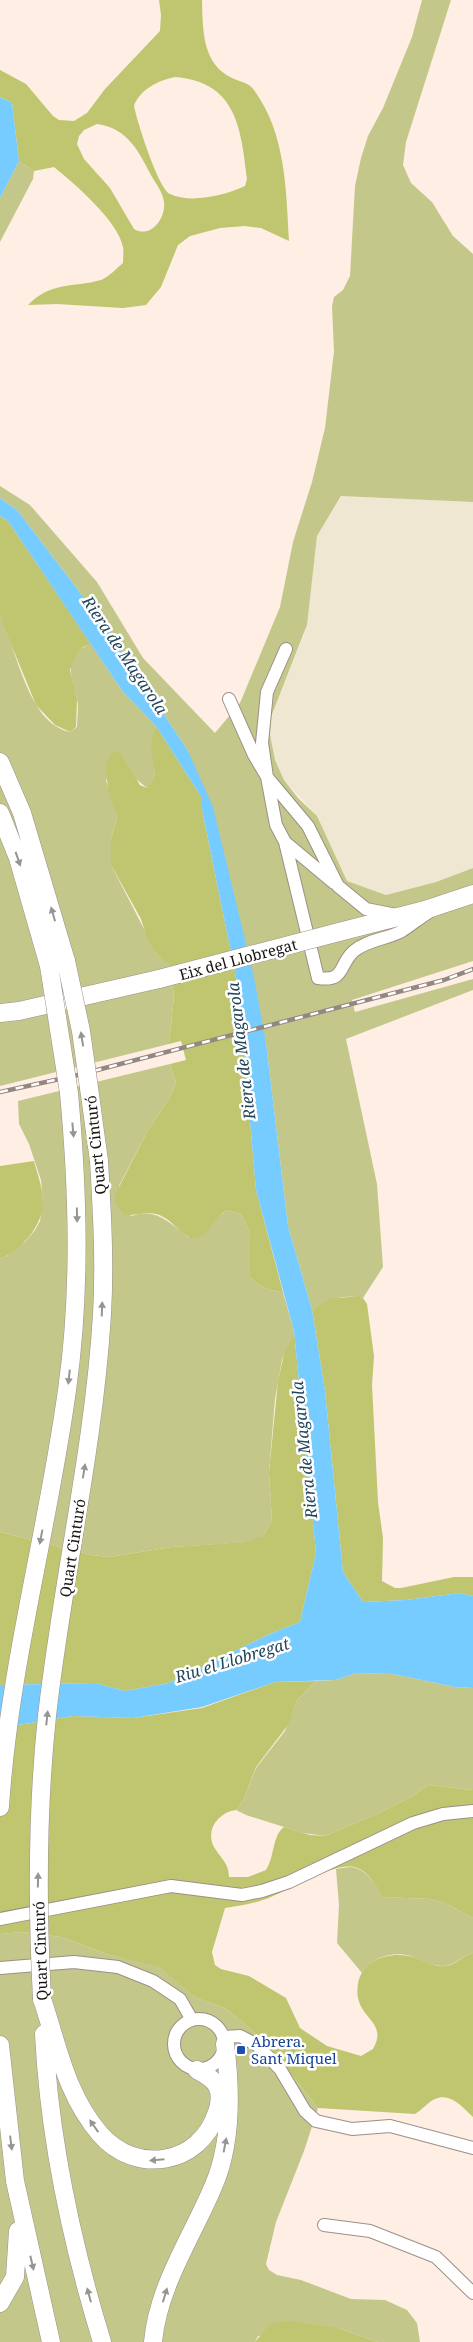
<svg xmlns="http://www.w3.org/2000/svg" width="473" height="2342" viewBox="0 0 473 2342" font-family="'Noto Serif',serif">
	<rect width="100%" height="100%" fill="#feeee4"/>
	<path fill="#f0e7d2" d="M342,496L473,502V868L436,882L386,895L347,881L317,816L284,780L275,760L270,740L271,717L306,630L317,536Z"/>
	<path fill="#c3c88a" d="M422,0H451L406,142L403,165L411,183L432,202L453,236L473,254V502L341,496L317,536L307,625L271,717L270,735L275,760L284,780L298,798L317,816L347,881L386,895L436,882L473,868V961L352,1000L355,1012L473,979V990L346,1039L377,1184L383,1267L363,1298C345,1293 327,1301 312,1310L288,1226L266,1043L188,751L107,628L17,510L0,498V486L30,505L97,582L143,658L215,733L240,703L280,607L293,542L312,482L325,428L334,351L332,306L334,297L343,290L350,276L355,186L361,158L368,136L383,108L412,37Z
		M19,161L34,171L33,179L0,242V198Z
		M0,617C18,650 27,723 70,732L77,727C77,718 79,708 77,699C72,677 61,655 91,644L123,692L156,726L151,745L155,768L153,783L147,788L136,779L124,759L106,780L117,817L111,840V865L157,954L169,963L174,996L169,1044L0,1086Z
		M170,1064L176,1083L169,1099L148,1130L119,1186L131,1216C156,1207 170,1223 188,1237L207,1230L215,1219L227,1210L241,1214L250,1233V1277C259,1287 271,1291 283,1292L294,1331L282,1360L275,1399L269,1472L272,1521L263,1536L251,1542L172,1547L109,1557L91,1555L0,1532V1258L7,1256L25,1242L35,1230L40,1221L43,1201L41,1180L29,1144L19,1124L18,1101Z
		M357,1673L393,1674L455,1687L473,1688V1790L428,1785L411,1797L377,1814L325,1836L303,1833L246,1815L236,1810L244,1799L256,1768L285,1731L297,1700L316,1681L335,1680Z
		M350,1867C366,1868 376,1884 383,1897L430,1899L445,1903L473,1918V1953C463,1955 455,1965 445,1966C432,1967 422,1960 411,1956C393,1951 371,1957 362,1973L337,1943L339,1905L336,1869Z
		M22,1932L61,1937L110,1955L160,1966L196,1998L225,2008L264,2040L318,2108L304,2151L276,2222L266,2264L269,2270L277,2275L301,2280L351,2299L385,2300L407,2310L417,2323L420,2342H378L338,2328L258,2336L255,2342H0V1934Z"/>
	<path fill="#bfc66f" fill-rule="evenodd" d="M159,0H202C203,28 201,63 232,78C240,82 248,82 254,90C286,134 286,189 289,241L261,228L245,226L220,228L190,236L178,245L161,287L146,305L123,308L57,304L28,305C52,281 72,288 101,280C109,277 117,268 123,263C123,258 124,252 123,247C118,221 75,184 54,167L34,171L19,161L12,103L0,97V70L26,84L53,116L59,120L74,121L87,113L105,89L160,31L161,15ZM175,77C237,82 241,129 247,179L245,186C226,195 191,204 170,194C158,188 137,121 134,106C139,90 159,80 175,77ZM97,124C128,128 139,152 152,177C157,185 163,193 164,202C166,218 151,239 134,229L110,188L84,159L77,144L79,136L84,130Z
		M0,516L8,521L91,644L83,647L76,655L70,670L77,699L76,727L70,732L55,725L36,705L0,617Z
		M156,726L202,798V809L239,992L256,1190L283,1292C271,1291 259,1287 250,1277V1233L241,1214L227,1210C215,1217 208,1234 200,1237C186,1243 176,1224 165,1218C152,1209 138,1216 124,1215L115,1203V1195L148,1130L169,1099L176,1083L170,1064L186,1060L181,1041L169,1044L174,996L169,964L157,954L148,941L141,919L111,865V840L117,817L109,795L105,764L113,751L120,752L140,785L147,788C161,776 151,761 151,746C151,740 154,732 156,726Z
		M34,1161C43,1193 51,1209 28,1238C21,1246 11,1256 0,1258V1166Z
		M357,1296L363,1298L367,1304L374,1356L372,1385L378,1502L383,1538L382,1581L395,1588H401L454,1577H473V1596L460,1593L406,1600L363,1602L343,1572L325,1391L312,1310L330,1299Z
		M294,1331L316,1553L300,1622L272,1633L169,1683L125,1691L95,1683L0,1685V1532L91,1555L109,1557L172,1547L246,1542L263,1536L272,1521L269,1472L278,1381L284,1354Z
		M316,1681L297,1700L288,1725L256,1767L244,1799L236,1810C220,1812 206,1828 213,1845C219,1857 229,1862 229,1877H248L266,1870C275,1856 272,1836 284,1827L310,1835L325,1836L377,1814L411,1797L428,1785L473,1790V1918L445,1903L430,1899L382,1897C377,1886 368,1870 354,1867C332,1863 291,1889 271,1897C257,1903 240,1906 225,1908L212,1952L215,1965L221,1969L249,1976L286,1998L300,2028L327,2046L361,2056L373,2049C390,2019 352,2019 358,1984C362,1960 387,1952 409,1956C421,1958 432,1968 446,1966C456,1965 463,1955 473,1953V2117C463,2108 451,2092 435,2099C428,2102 422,2110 415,2114L318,2108L264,2040L225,2008L196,1998L160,1967L110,1955L61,1937L22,1932L0,1934V1728L73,1716L133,1718L202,1708L275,1682Z
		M288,2321L338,2328L378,2342H255L270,2324Z"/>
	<path fill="#76cbff" d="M0,97L12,103L19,161L0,198Z
		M0,498L17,510L107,628L188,751L213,807L254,977L266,1043L288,1226L312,1310L325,1391L343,1572L363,1602L406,1600L460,1593L473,1596V1688L455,1687L393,1674L357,1673L335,1680L275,1682L202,1707L133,1718L73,1716L0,1728V1685L95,1683L125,1691L169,1683L272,1633L300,1622L316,1553L294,1331L256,1190L239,992L202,809V798L156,726L123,692L8,521L0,516Z"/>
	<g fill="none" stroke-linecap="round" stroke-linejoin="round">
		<g stroke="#9d8f86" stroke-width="14">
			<path id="minor" d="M286,649L267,692L262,743L267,777L308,826L338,886L366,909L396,915
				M229,699L254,755L267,777L276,825L285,842L318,978C346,982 338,965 354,951C367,940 386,939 400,932C410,926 419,918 429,912
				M285,842L334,883
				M0,1919L171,1886L242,1895L262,1891L289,1882L413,1823L443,1814L473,1811
				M0,1968L74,1962L118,1967L153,1981L180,1999L192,2020
				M174 2044a25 25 0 1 1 50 0a25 25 0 1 1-50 0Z
				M224,2037L240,2036L257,2045L280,2069L305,2111L316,2121L352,2129L390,2126L473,2148
				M324,2225L370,2231L436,2257L473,2293"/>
		</g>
		<g stroke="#9d8f86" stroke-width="19">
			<path id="highway" d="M0,762L22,813L66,961
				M0,813L18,858L49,966
				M339,932L425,910L473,894
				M0,1013L19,1011L159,979
				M89,1088L99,1161
				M0,1807C9,1666 48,1530 67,1390C81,1292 78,1192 69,1093
				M42,1999C58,2046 66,2095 100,2134C135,2175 200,2166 217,2112C220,2104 221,2093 217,2086C213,2078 204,2074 197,2070
				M44,2034C49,2136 72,2244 102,2342
				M0,2045L15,2181L51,2342
				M0,2303L15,2277L18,2231
				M153,2342C158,2286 192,2237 213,2187C232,2144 231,2090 225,2044"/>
		</g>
		<use href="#minor" stroke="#fff" stroke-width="12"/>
		<use href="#highway" stroke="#fff" stroke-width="18"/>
		<g stroke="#928781" stroke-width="4.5">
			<path id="rail" d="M0,1092L78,1075L444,980L473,969"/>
		</g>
		<use href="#rail" stroke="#fff" stroke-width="2.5" stroke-dasharray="8" stroke-linecap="butt"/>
		<g stroke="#9d8f86" stroke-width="19" stroke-linecap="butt">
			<path id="highway-bridge" d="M66,961L81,1031L89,1088
				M49,966L69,1093
				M159,979L339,932
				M42,1999C37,1904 37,1810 47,1716C62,1581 94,1449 102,1314C105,1263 102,1212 99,1161"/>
		</g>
		<use href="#highway-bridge" stroke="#fff" stroke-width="18"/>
	</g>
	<defs><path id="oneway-solid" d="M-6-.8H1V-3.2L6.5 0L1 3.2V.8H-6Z" transform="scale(1.25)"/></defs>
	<g fill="#979593">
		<use href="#oneway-solid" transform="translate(18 859) rotate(71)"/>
		<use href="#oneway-solid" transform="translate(53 914) rotate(-106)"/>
		<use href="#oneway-solid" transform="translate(82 1039) rotate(-99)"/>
		<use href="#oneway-solid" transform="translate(73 1130) rotate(85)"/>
		<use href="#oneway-solid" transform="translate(77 1215) rotate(89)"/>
		<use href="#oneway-solid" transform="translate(102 1309) rotate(-88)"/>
		<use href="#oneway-solid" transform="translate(69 1377) rotate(96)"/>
		<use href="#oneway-solid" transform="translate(84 1471) rotate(-81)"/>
		<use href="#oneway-solid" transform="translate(41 1537) rotate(101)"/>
		<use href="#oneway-solid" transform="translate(47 1718) rotate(-84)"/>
		<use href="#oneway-solid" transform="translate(38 1880) rotate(-89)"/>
		<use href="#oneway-solid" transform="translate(94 2126) rotate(-125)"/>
		<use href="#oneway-solid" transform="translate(11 2143) rotate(83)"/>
		<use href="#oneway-solid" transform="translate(225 2145) rotate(-79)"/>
		<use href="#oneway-solid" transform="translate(157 2160) rotate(175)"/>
		<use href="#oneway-solid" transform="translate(32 2263) rotate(77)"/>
		<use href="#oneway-solid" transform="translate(89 2295) rotate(-105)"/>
		<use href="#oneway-solid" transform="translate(165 2295) rotate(-73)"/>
	</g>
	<rect fill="#1a4fb4" stroke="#fff" stroke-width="2" x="236" y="2045" width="10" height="10" rx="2.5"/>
	<g text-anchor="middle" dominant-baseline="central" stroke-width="5" stroke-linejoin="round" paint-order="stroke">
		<g font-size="15" fill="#181310" stroke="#fff">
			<text transform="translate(238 959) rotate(-15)">Eix del Llobregat</text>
			<text transform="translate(95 1145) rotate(-96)">Quart Cinturó</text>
			<text transform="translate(72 1548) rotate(-81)">Quart Cinturó</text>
			<text transform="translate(40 1951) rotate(-92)">Quart Cinturó</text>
		</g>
		<g font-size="15" fill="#164399" stroke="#fff" text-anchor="start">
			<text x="251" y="2041">Abrera.<tspan x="251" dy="17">Sant Miquel</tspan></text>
		</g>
		<g font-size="16" font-style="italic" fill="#21455b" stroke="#fff">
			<text transform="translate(125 655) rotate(56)">Riera de Magarola</text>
			<text transform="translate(241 1051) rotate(-97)">Riera de Magarola</text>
			<text transform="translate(304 1450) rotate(-96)">Riera de Magarola</text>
			<text transform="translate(232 1660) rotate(-17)">Riu el Llobregat</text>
		</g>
	</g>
</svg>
